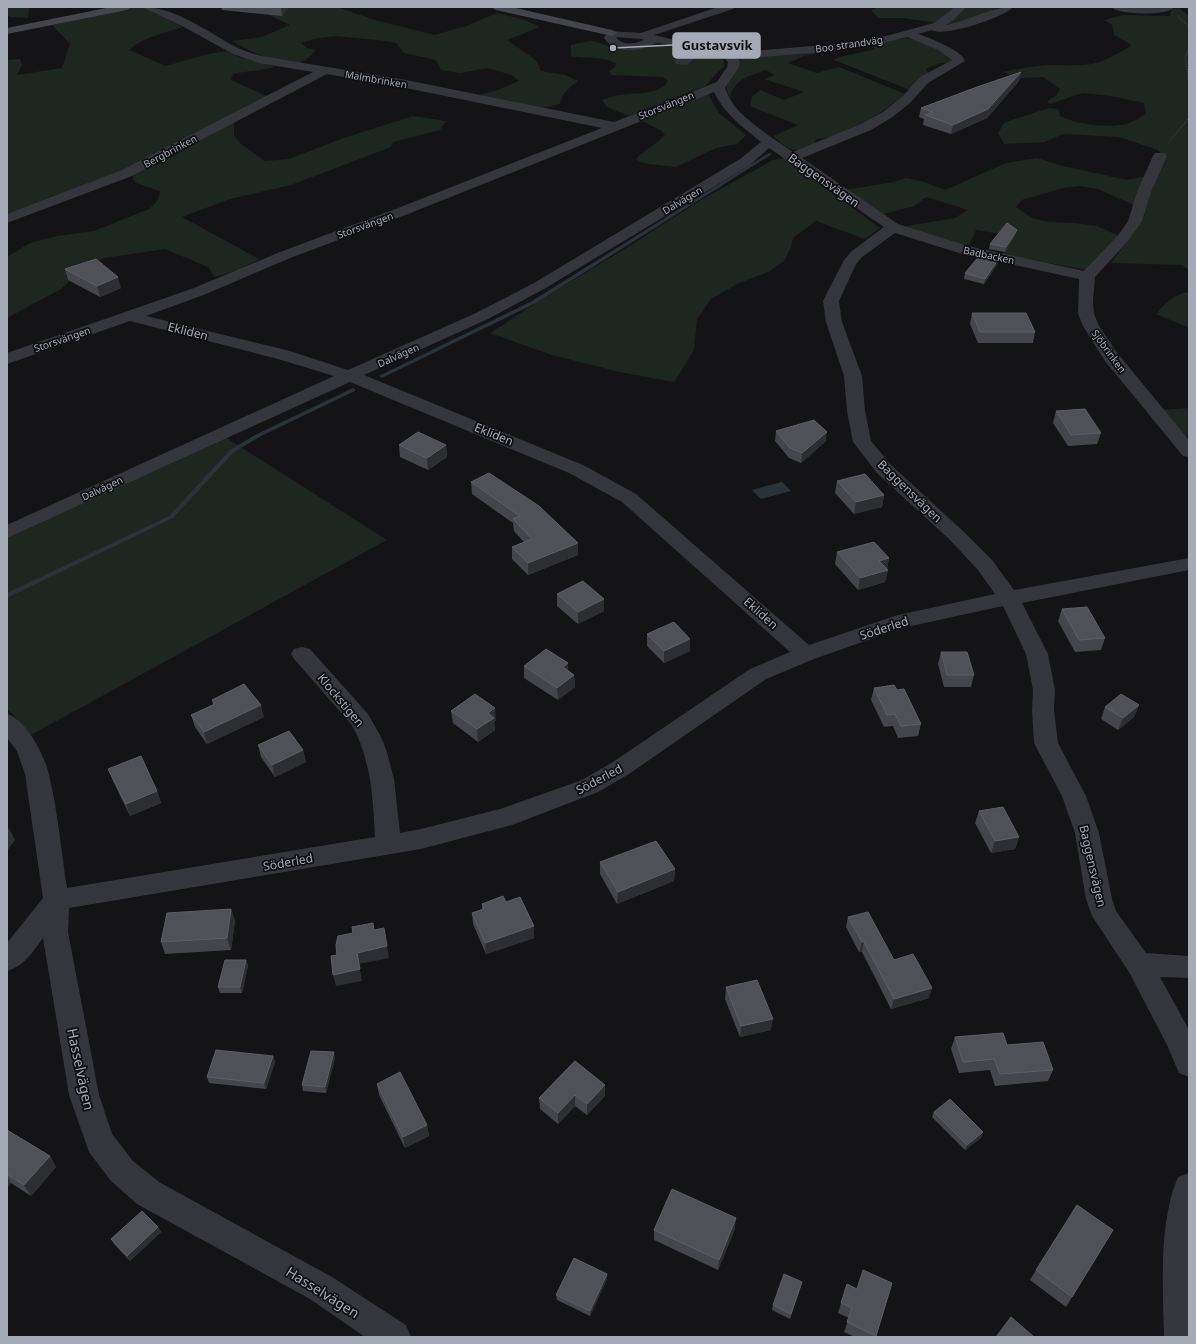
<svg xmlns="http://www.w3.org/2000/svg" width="1196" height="1344" viewBox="0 0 1196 1344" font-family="'Noto Sans',sans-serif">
	<rect width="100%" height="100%" fill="#141416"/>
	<path fill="#1e2620" d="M7,7H29L28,18L11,17L7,15Z
		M136,7H143L183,27C165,33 143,37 129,50L166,66L208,54L226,51L239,57L276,66C262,72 248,70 233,74L231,80L269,97L234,122V135L241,144L265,161L289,159L341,139L413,116L446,121L440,130L393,142L391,147L291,185L230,199L182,217L259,259L240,269L215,277L208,267L165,249L104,258L79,272L61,289L7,318V257L30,243L57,236L94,231L149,209C155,204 159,200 160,191L136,183L133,179L134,173L7,214V60L20,59L22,65L17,75L62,68L70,44L52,25Z
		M277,7H337L375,20L435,35L466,26L497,13L522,19L540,27L507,40L536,60L541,71L565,75L578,81C569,88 562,93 560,104L542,108L478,95L495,91L519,81L512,75L488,68L460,73L441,70L436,60L404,53L396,43L386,41L336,36L318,38L301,43L307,48L316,50C311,56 302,64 293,63C272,63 250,51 232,41L262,37L290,25L269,15Z
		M880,7H1001L965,23L952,25L903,18H878L871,10Z
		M1179,8L1189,16V270L1182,265L1111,263L1130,238L1145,215L1136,206L1098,189L1079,186L1063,188L1022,200L1016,207L1032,218L1049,222L1075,223L1097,226L1119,236L1088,270L1003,255L1007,235L976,230L969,245L956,244L901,227L955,218L968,210L926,197L914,206L880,215L845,190L894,182L906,178L924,182L945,190L1006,163L1037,158L1063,166L1127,180L1157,174L1165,158L1158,150L1119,137L1063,134L1045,142L1004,144L998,133L1004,123L1012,120L1049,108L1058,109L1060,116C1080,125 1104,128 1126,124C1133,122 1140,117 1146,114L1144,103L1111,96L1082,93L1050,104L1047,101L1057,95L1060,89L1043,77L1019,78L1002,72C1018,69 1033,66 1048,65C1059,65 1071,66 1082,65C1098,65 1119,54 1132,45L1114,35L1112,25L1104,20L1123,15L1170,16L1171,9Z
		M905,38L917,40L953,57L952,62L940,63L926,69L928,73L910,90L834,60C838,56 866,52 875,49V44Z
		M590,41C600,41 608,48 620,49C632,50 642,45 654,44C665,43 702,53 715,56L724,60V66L705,86L629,116L607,107L602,100C608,98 614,95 621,95C635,92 659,96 668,81L663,77L611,75L609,71L615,67L616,63C597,55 589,60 571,56V45Z
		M844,48L804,56L788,63L817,73L839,67L905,94L901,98L868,121L849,130L832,137L816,139L813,146C791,153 790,151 773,136L798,125L752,107L750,105L752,97L760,90L784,100L804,92L764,79L775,75L766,70C749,76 733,79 730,99C720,78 735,77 741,57Z
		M707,92L719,113L746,135L737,144L716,148L676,167L649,164L640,162L636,159C645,149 656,145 665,135L662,131L640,120Z
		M785,158L880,228L865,239L816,221L793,238L791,247L784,261L768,272L739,283L711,299L697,319L694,350L674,382L620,372L552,355L490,333L536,303L631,245L701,200L773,160Z
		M1189,292V328L1156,314C1166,302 1173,295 1189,292Z
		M1189,408V435L1184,436L1160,410Z
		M225,437L387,540L31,735L7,708V537Z"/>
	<path fill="#2a323a" d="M687,55L694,57V59L687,65L675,64V61L681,56Z
		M782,482L791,491L761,499L752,490Z"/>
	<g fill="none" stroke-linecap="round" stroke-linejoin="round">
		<path fill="#2a323a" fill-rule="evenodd" d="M769,153L772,154L536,303L384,377L382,378L379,376L532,301Z
			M353,388L355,389V391L261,436L234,452L173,518L7,598V593L169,516L230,450L257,434Z"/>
		<path stroke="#3b3d42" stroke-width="1.5" stroke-dasharray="1 1.5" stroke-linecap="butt" d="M1178,17L1189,26
			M1189,47L1185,58L1189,83
			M1168,143L1189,118"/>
		<path fill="#35363b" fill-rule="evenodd" d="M142,7C178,7 209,34 240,49C247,52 254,54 261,56L406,80L614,122L717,82L727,67L728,62L725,59C705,54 678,45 658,43C654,43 650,46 647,47C632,52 614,52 604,38L608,31L641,33L718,7H734L733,9L654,35L729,53L835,44L886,36L934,23L955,7H966L956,18L946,25C969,21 990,7 1013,7C1005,17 943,38 932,30L918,34C929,38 962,50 965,61L928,83L910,103L891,118L871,130L802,158L898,224L968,246L1084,271L1119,234L1128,221L1137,192L1153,156L1155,153H1165L1167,156L1151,192L1142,221L1129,240L1095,277L1093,301L1094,314L1099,326L1118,354L1189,440V457L1183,456L1105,361L1083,326L1078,314L1079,279L959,253L895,233L862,257L856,264L839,301L842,322L862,376L865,411L871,441L891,465L963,531L992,560L1014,590L1189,558V570L1022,603L1048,654L1055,690L1054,710L1058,743L1086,796L1099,833L1112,899L1116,911L1146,953L1189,956V978L1160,977L1189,1030V1077L1179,1073L1167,1045L1129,972L1092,916L1086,899L1075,833L1062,796L1034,743L1032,710L1033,690L1026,654L1003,606L902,628L814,659L766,679L629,774L598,792L512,825L421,849L69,908L68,932L99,1095L112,1134L133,1161L159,1182L332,1277L406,1325L411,1337H365L310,1299L137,1204L111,1181L89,1152L69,1095L43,938C33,952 24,966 7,971V943L43,898L25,774L17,751L7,738V714C26,719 45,756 49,775C58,812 61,850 67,888L375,837C373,798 371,760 352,725L294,659L291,654L294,649L302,647L310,649L368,714L380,735L386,749L394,779L400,833L421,829L500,809L582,780L613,762L750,669L790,652L622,502L569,473L350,382L7,538V525L334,376L278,359L130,321L7,364V353L194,288L280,252L398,208L602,128L406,88L327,74L132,176L7,223V214L122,170L313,72L259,63L233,54L182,26ZM616,37L642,39L644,40C635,44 622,46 616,37ZM907,37L938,50L952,60L920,77L902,97L883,112L861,124L793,152C778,142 740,117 732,102C729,98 727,93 725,88L739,67L740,61L738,59C794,54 852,52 907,37ZM714,92C724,114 743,127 761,142L740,159L534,283L476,313L348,370L290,351L146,316L206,294L290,258L408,214ZM769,148L884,227L852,251L844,260L823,301L826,322L844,376L847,411L853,442L877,473L949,539L978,570L995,594L898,615L809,645L636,494L583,465L364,375L488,319L544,289L750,165Z
			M1111,7H1173V8C1166,16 1118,15 1111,7Z
			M1189,1173V1337H1164C1163,1287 1158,1224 1178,1177Z"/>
		<path fill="#43454b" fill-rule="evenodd" d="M111,7H132L127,10L7,34V28Z
			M491,7H511L612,30L618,33L612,36L496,10Z"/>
	</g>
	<path fill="#45464b" d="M221,7H288L282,16L222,10Z
		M1021,72L1019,81L987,118L951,134L923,125L924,119L919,117L921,108Z
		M1017,230L1015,235L1005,252L989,249L990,244Z
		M999,258L998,263L984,284L964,279L965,273Z
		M65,269L121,288L100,297L68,280Z
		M972,313L1035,332L1033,343H978L970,324Z
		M1056,411L1101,433L1097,444L1068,446L1053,423Z
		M776,431L826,441L801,463L789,458L775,441Z
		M399,445H446L447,457L428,470L400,457Z
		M837,481L884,495L882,507L854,514L835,493Z
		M471,482L578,555L528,575L512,559V547L524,542L514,531L513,523L472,494Z
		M837,552L889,558L887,569L888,570L885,582L858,590L835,564Z
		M557,594L604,599V611L578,624L557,606Z
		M1062,609L1105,638L1101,650L1075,652L1058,621Z
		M647,634L690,639V651L664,663L647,646Z
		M941,652L974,675L971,687H944L938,664Z
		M568,663V671L574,675L575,687L558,700L524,678V666Z
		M874,688L897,690L921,724L918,736L898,738L893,726L884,727L871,700Z
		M212,700L264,717L207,744L195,727L191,715L213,705Z
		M1139,705L1134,717L1118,730L1101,719L1105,707Z
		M451,711L496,720L494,722L495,730L478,742L453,723Z
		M258,745L303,750L306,762L275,777L261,757Z
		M108,769L157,791L161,803L130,816L113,781Z
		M979,811L1019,837L1015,849L991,853L975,823Z
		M600,862L675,869L674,881L617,904L600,874Z
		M506,902L534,938L486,954L473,924L472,913L482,909V904Z
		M231,909L235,921L231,950L165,954L161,942Z
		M848,917L894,960L929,998L891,1009L862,952H859L846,927Z
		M246,960L248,966L242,993H220L218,987Z
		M726,987L771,1030L740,1037L725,999Z
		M955,1037L1007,1045L1053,1070L1048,1081L995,1086L990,1070L959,1073L951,1049Z
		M273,1056L275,1062L266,1089L209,1083L207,1077Z
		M335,1058L326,1093L303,1091L302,1085Z
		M575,1061L605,1096L587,1115L575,1106L558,1124L540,1109L539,1098Z
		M377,1084L427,1125L429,1136L405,1148L379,1095Z
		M934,1112L981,1138L965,1150L932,1117Z
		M7,1130L50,1156L56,1167L31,1196L11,1183L7,1188Z
		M158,1227L161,1232L130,1261L114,1244L111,1239Z
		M735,1229L718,1270L654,1240V1230Z
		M1113,1230L1066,1307L1030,1280L1036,1270Z
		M607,1279L590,1316L557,1300L556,1295Z
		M802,1282L790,1319L772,1310L773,1305Z
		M892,1283L876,1337H855L844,1332L849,1318L838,1313L847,1284L857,1289Z"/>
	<path fill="#2d2e31" d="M281,7H288L282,16Z
		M1021,72L1019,81L987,118L951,134L953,125Z
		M1017,230L1015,235L1005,252L1006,247Z
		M999,258L998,263L984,284L985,279Z
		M118,277L121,288L100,297L97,286Z
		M827,432L826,441L801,463L802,453Z
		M446,445L447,457L428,470L427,458Z
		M884,495L882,507L854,514L856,502Z
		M578,543V555L528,575V563Z
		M889,558L887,570L879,561Z
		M888,570L885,582L858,590L860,578Z
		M604,599V611L578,624V612Z
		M690,639V651L664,663V651Z
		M568,663V675L563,667Z
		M574,675L575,687L558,700L557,688Z
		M261,705L264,717L207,744L204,732Z
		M1139,705L1134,717L1118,730L1123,718Z
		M495,708L496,720L494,722L495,730L478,742L477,729L488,713Z
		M303,750L306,762L275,777L272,765Z
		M157,791L161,803L130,816L126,804Z
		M9,828L15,840L7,851V831Z
		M1019,837L1015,849L991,853L995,841Z
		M675,869L674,881L617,904L618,892Z
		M231,909L235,921L231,950L227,938Z
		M534,926V938L486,954L485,943Z
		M384,928L389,958L359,964L362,981L336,986L333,975Z
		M862,942H864L862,952H859Z
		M246,960L248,966L242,993L240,987Z
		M932,988L929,998L891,1009L894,999Z
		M773,1019L771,1030L740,1037L741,1026Z
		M334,1052L335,1058L326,1093L325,1087Z
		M273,1056L275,1062L266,1089L264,1083Z
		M605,1085V1096L587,1115V1104Z
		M575,1095V1106L558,1124V1113Z
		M427,1125L429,1136L405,1148L403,1137Z
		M983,1132L981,1138L965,1150L967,1145Z
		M50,1156L56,1167L31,1196L24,1185Z
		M7,1176L11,1183L7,1188Z
		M736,1218L735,1229L718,1270L719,1260Z
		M158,1227L161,1232L130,1261L127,1256Z
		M607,1274V1279L590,1316V1311Z"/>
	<path fill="#505157" stroke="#5d5f66" d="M1021,72L988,109L953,125L925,115L933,112L921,108L977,87Z
		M1007,223L1017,230L1006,247L990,244Z
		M981,254L999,258L985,279L965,273Z
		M96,259L118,277L97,286L65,269Z
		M972,313H1026L1035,332H980Z
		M1085,409L1101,433L1071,435L1056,411Z
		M814,420L827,432L802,453L790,448L776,431Z
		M418,432L446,445L427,458L399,445Z
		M489,473L539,506L578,543L528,563L512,547L532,539L513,519L520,516L471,482Z
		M865,474L884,495L856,502L837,481Z
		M874,542L889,558L879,561L888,570L860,578L837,552Z
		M583,581L604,599L578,612L557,594Z
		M1087,607L1105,638L1079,640L1062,609Z
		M674,622L690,639L664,651L647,634Z
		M546,649L568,663L563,667L574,675L557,688L524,666Z
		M941,652H967L974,675H947Z
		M244,684L261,705L204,732L191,715L215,704L212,700Z
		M894,685L897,690L904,689L921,724L901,726L895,714L887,715L874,688Z
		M475,694L495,708L488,713L494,718L477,729L451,711Z
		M1121,694L1139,705L1123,718L1105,707Z
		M289,731L303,750L272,765L258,745Z
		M141,756L157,791L126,804L108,769Z
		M1003,807L1019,837L995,841L979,811Z
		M656,841L675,869L618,892L600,862Z
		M503,896L506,902L520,897L534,926L485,943L472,913L484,909L482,904Z
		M231,909L227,938L161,942L167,913Z
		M868,912L894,960L913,954L932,988L894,999L864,942H862L848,917Z
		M373,923L374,930L384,928L387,946L357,953L360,969L333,975L331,956L337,955L336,945L338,936L353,933L352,927Z
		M225,960H246L240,987H218Z
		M757,980L773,1019L741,1026L726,987Z
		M1003,1033L1007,1045L1043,1042L1053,1070L1000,1074L994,1059L963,1062L955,1037Z
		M216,1050L273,1056L264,1083L207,1077Z
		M311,1051L334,1052L325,1087L302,1085Z
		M575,1061L605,1085L587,1104L575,1095L558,1113L539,1098Z
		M400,1072L427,1125L403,1137L377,1084Z
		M950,1099L983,1132L967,1145L934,1112Z
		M7,1130L50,1156L24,1185L7,1174Z
		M672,1189L736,1218L719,1260L654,1230Z
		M1077,1205L1113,1230L1072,1297L1036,1270Z
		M142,1211L158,1227L127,1256L111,1239Z
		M574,1258L607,1274L590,1311L556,1295Z
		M863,1270L892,1283L876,1336L847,1322L852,1308L841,1303L847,1284L857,1289Z
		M784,1274L802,1282L791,1314L773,1305Z
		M1011,1317L1033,1336L1032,1337H996Z"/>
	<g text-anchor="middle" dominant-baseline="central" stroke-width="3.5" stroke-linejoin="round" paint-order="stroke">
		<g font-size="10" fill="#a5aab7" stroke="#0f0f11">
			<text transform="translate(849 44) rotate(-8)">Boo strandväg</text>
			<text transform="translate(376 79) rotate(10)">Malmbrinken</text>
			<text transform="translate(666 105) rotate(-22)">Storsvängen</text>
			<text transform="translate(170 151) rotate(-28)">Bergbrinken</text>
			<text transform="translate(682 200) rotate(-31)">Dalvägen</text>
			<text transform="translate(365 225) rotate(-20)">Storsvängen</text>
			<text transform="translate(989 255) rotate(12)">Badbacken</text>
			<text transform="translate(62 339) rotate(-19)">Storsvängen</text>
			<text transform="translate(1109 351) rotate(54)">Sjöbrinken</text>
			<text transform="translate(398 355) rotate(-24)">Dalvägen</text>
			<text transform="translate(102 488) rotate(-25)">Dalvägen</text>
		</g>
		<g font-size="12" fill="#a5aab7" stroke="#0f0f11">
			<text transform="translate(824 180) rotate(35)">Baggensvägen</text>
			<text transform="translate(188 331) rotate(14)">Ekliden</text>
			<text transform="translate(494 434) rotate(22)">Ekliden</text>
			<text transform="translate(910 491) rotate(44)">Baggensvägen</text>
			<text transform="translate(761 613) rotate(42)">Ekliden</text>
			<text transform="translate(884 628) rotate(-18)">Söderled</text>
			<text transform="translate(341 700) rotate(50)">Klockstigen</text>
			<text transform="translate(599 779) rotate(-28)">Söderled</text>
			<text transform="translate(288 862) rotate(-10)">Söderled</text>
			<text transform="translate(1093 866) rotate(77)">Baggensvägen</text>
		</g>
		<g font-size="14" fill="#a5aab7" stroke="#0f0f11">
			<text transform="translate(81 1069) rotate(78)">Hasselvägen</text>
			<text transform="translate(323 1292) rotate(32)">Hasselvägen</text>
		</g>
	</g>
	<path fill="none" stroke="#a5aab7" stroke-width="1.5" d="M613 48L673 45"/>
	<circle fill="#a5aab7" stroke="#0f0f11" stroke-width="1.5" cx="613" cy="48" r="4"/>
	<rect fill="#a5aab7" stroke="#a5aab7" stroke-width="1.5" x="673" y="33" width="87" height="25" rx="4"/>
	<g font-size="13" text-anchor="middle" font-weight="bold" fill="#111">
		<text x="717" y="50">Gustavsvik</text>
	</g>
	<rect width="1196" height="1344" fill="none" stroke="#a5aab7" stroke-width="16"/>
</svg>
